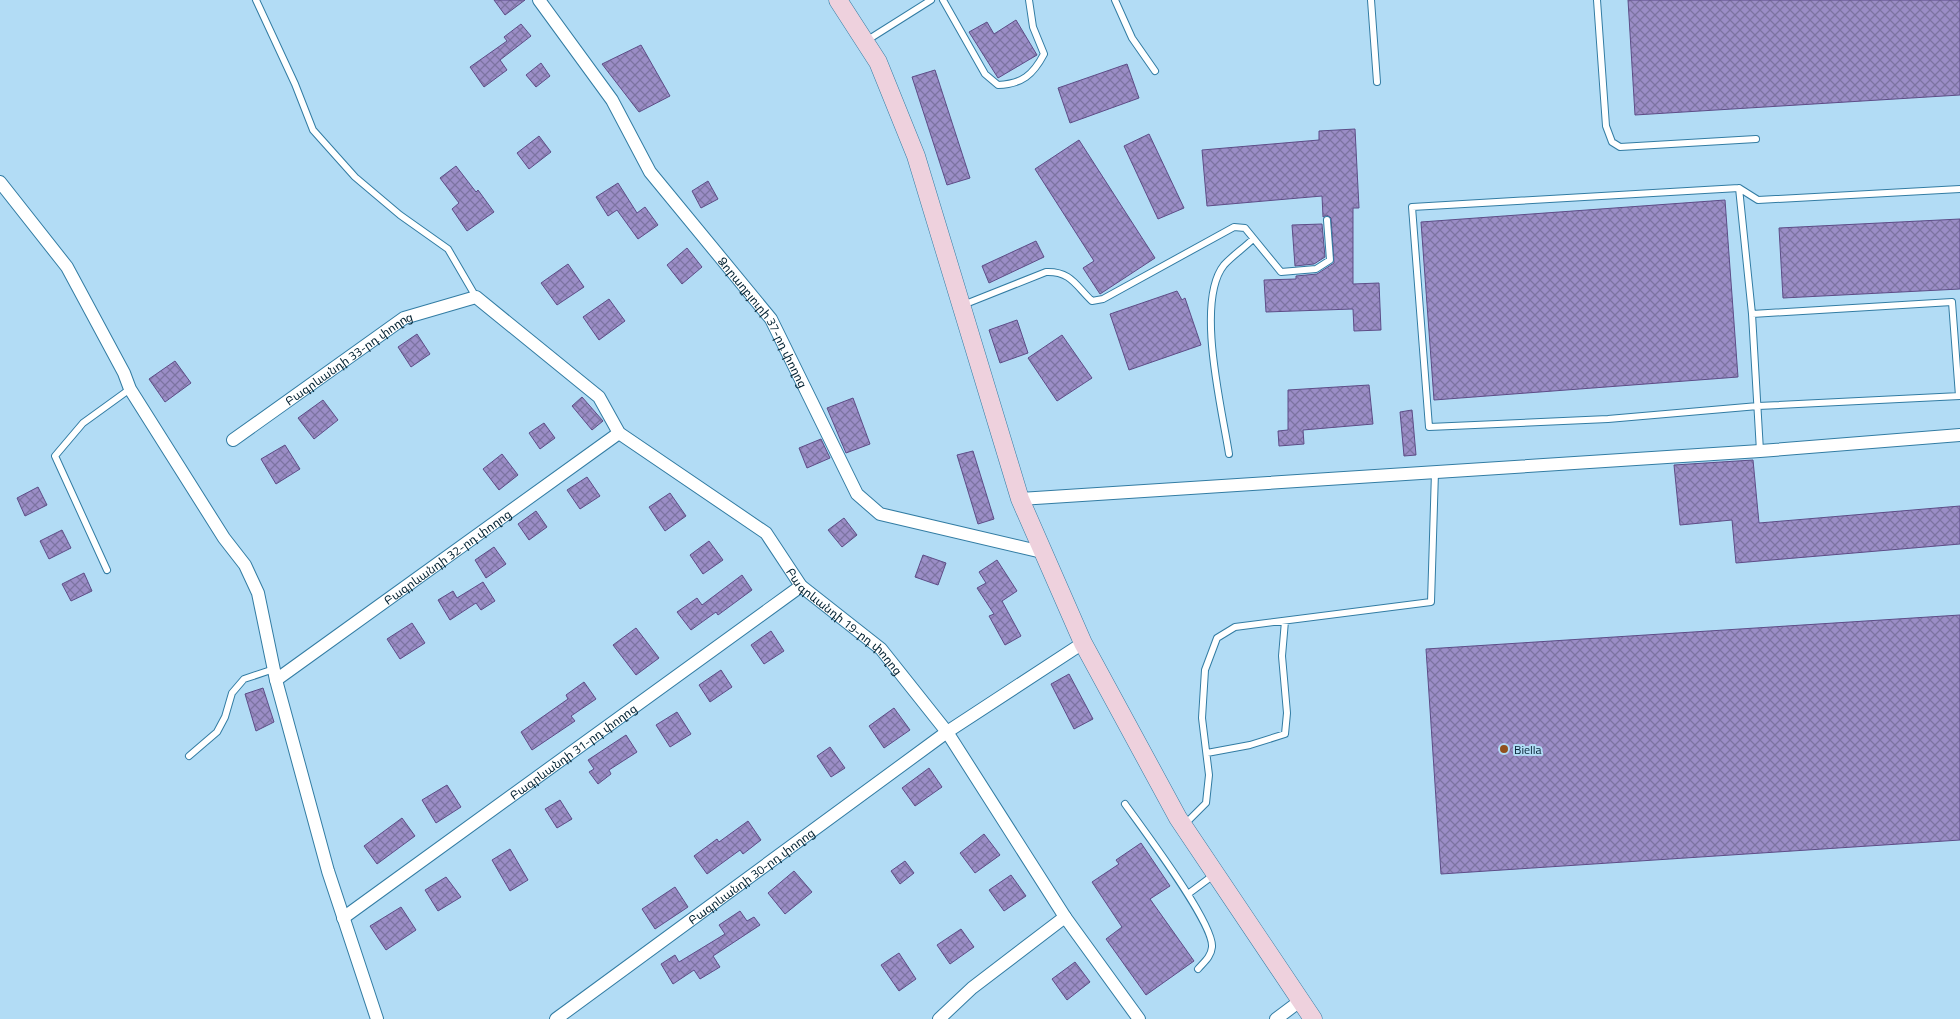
<svg xmlns="http://www.w3.org/2000/svg" width="1960" height="1019" viewBox="0 0 1960 1019" font-family="'Titillium Web','Noto Sans Armenian',sans-serif">
	<defs>
		<pattern id="building-cross-hatch" width="8" height="8" patternUnits="userSpaceOnUse" patternTransform="scale(1.25)"><rect width="8" height="8" fill="#9b8dc6"/><path d="M0 0l8 8M0 8l8-8" fill="none" stroke="#7c73a1"/></pattern>
	</defs>
	<rect width="100%" height="100%" fill="#b2dcf5"/>
	<path fill="url(#building-cross-hatch)" stroke="#5d4d87" d="M494,0H525L505,15Z
		M1628,0H1960V95L1635,115Z
		M1016,20L1037,55L998,78L969,32L987,22L994,34Z
		M521,24L531,36L500,60L507,70L484,87L470,67L507,41L504,37Z
		M641,45L670,96L639,112L602,64Z
		M541,63L550,76L536,87L526,75Z
		M1127,64L1139,98L1070,123L1058,88Z
		M935,70L970,178L947,185L912,77Z
		M1355,129L1359,208H1353V284L1379,283L1381,330L1354,331L1353,309L1266,312L1264,280L1296,279V276L1317,274L1334,263L1331,218L1327,215L1323,217L1322,196L1207,206L1202,150L1319,140V131Z
		M1149,134L1184,208L1158,219L1124,146Z
		M539,136L551,152L529,169L517,153Z
		M1079,140L1155,258L1100,294L1083,268L1094,261L1035,169Z
		M456,166L476,192L478,190L494,212L467,231L452,209L459,203L440,178Z
		M708,181L718,199L701,208L692,191Z
		M618,183L637,213L645,207L658,225L638,239L617,210L608,216L596,197Z
		M1725,200L1738,377L1434,400L1421,222Z
		M1960,219V289L1783,298L1779,228Z
		M1322,224L1325,257L1314,264L1295,266L1292,225Z
		M1036,241L1044,257L989,283L982,266Z
		M687,248L702,267L682,284L667,265Z
		M568,264L584,287L557,305L541,283Z
		M1177,291L1182,300L1185,298L1201,345L1129,370L1110,314Z
		M609,299L625,321L599,340L583,317Z
		M1017,320L1028,353L1000,363L989,330Z
		M417,334L430,354L411,367L398,347Z
		M1062,335L1092,378L1057,401L1028,358Z
		M175,361L191,383L165,402L149,379Z
		M1369,385L1373,424L1303,430L1304,444L1279,446L1278,431L1288,430V390Z
		M582,397L603,421L592,430L572,406Z
		M853,398L870,444L846,453L827,408Z
		M323,400L338,420L314,439L298,418Z
		M1412,410L1416,455L1404,456L1400,412Z
		M544,423L555,438L540,449L529,433Z
		M821,439L830,458L807,468L799,448Z
		M285,445L300,469L276,484L261,459Z
		M973,451L994,519L978,524L957,455Z
		M502,454L518,475L499,490L483,469Z
		M1753,460L1759,523L1960,506V544L1736,563L1732,520L1680,525L1674,465Z
		M587,477L600,496L580,509L567,490Z
		M38,487L47,505L25,516L17,498Z
		M670,493L686,516L665,531L649,507Z
		M536,511L547,527L529,540L518,524Z
		M844,518L857,535L842,547L828,530Z
		M62,530L71,548L49,559L40,541Z
		M709,541L723,560L703,574L690,555Z
		M494,547L506,564L486,578L475,560Z
		M923,555L946,563L938,585L915,577Z
		M997,560L1017,591L1002,601L1021,636L1005,645L989,616L994,614L977,588L986,583L979,572Z
		M84,573L92,591L71,601L62,584Z
		M742,575L752,590L718,615L716,612L691,630L677,612L697,598L702,605Z
		M483,582L495,601L481,610L476,603L450,620L438,600L453,591L457,598Z
		M1960,615V840L1441,874L1426,649Z
		M412,623L425,643L400,659L387,639Z
		M636,628L659,658L636,675L613,645Z
		M771,631L784,651L764,664L751,645Z
		M721,670L732,687L710,702L699,685Z
		M1069,674L1093,719L1074,729L1051,684Z
		M584,682L596,699L571,716L575,721L532,750L521,732L568,699L566,695Z
		M263,688L274,722L256,731L245,694Z
		M894,708L910,730L884,748L869,726Z
		M677,712L691,734L670,747L656,725Z
		M626,735L637,752L609,770L611,774L598,784L589,772L594,769L588,760Z
		M830,747L845,768L831,777L817,756Z
		M929,768L942,787L915,806L902,788Z
		M447,785L461,807L436,823L422,800Z
		M560,800L572,819L557,828L545,809Z
		M402,818L415,836L377,864L364,846Z
		M748,821L761,840L743,854L740,850L707,874L694,856L717,839L719,842Z
		M984,834L1000,855L975,873L960,853Z
		M1141,843L1170,886L1150,899L1194,961L1146,995L1106,939L1122,927L1092,882L1119,864L1116,860Z
		M510,849L528,880L510,891L492,860Z
		M905,861L914,873L900,884L891,871Z
		M794,871L812,892L785,914L768,893Z
		M1011,875L1026,896L1004,911L989,890Z
		M446,877L461,897L438,911L425,890Z
		M675,887L688,907L655,929L642,909Z
		M401,907L416,930L386,950L370,926Z
		M740,911L747,921L754,917L760,925L713,956L720,967L700,979L694,970L673,984L661,964L675,955L679,962L725,934L719,925Z
		M961,929L974,947L950,964L937,945Z
		M899,953L916,979L899,991L881,965Z
		M1075,962L1090,982L1067,1000L1052,979Z"/>
	<g fill="none" stroke-linecap="round" stroke-linejoin="round">
		<g stroke="#327ca3" stroke-width="8">
			<path id="lane" d="M256,0L295,84L313,130L355,177L400,215L448,249L476,297
				M943,0L985,74L998,85C1022,84 1033,75 1044,54L1033,27L1029,0
				M1115,0L1132,38L1155,71
				M1371,0L1377,82
				M1597,0L1606,126L1612,142L1620,147L1756,139
				M866,41L931,0
				M1739,188L1752,314L1760,451
				M1960,189L1758,200L1739,188L1412,207L1429,427L1608,419L1758,406L1960,396
				M963,305L1046,272C1071,271 1076,286 1092,301L1103,299L1234,227L1245,228L1281,272L1316,269L1330,260L1327,220
				M1752,314L1952,302L1959,396
				M1229,454C1222,409 1195,301 1224,265C1232,256 1244,248 1253,239
				M107,570L55,456L83,423L130,389
				M1207,753L1250,745L1285,734L1287,713L1282,656L1285,621
				M189,756L217,732L225,717L232,693L244,679L274,669
				M1125,804C1142,828 1214,923 1212,947C1211,957 1204,962 1198,969
				M1184,825L1206,803L1209,775L1202,718L1205,670L1217,638L1235,627L1431,602L1435,472
				M1188,894L1215,874"/>
		</g>
		<g stroke="#327ca3" stroke-width="14">
			<g id="street">
				<path id="s1" d="M539,0L612,100L650,172L771,319L857,494L880,514L1042,552"/>
				<path d="M0,182L67,267L124,373L130,389L224,538L245,565L258,593L276,680L328,871L377,1019"/>
				<path id="s2" d="M233,440L404,318L476,297L599,397L619,433L766,533L801,586L881,649L947,732L1065,917L1139,1019"/>
				<path d="M1020,499L1760,451L1960,435"/>
				<path id="s3" d="M276,680L619,433"/>
				<path id="s4" d="M343,918L801,586"/>
				<path id="s5" d="M556,1019L947,732L1083,643"/>
				<path d="M939,1019L972,988L1065,917"/>
				<path d="M1276,1019L1300,1001"/>
			</g>
		</g>
		<g stroke="#327ca3" stroke-width="19">
			<path id="secondary" d="M838,0L878,62L916,156L1020,499L1083,643L1178,818L1313,1019"/>
		</g>
		<use href="#lane" stroke="#fff" stroke-width="6"/>
		<use href="#street" stroke="#fff" stroke-width="12"/>
		<use href="#secondary" stroke="#eed1dd" stroke-width="18"/>
	</g>
	<circle fill="#91501c" stroke="#b2dcf5" stroke-width="2" cx="1504" cy="749" r="5"/>
	<g text-anchor="middle" dominant-baseline="central" stroke-width="4" stroke-linejoin="round" paint-order="stroke">
		<g font-size="12" fill="#032232" stroke="#b2dcf5">
			<text stroke="none"><textPath href="#s1" startOffset="394">Ձորաղբյուրի 37-րդ փողոց</textPath></text>
			<text stroke="none"><textPath href="#s2" startOffset="142">Բագրևանդի 33-րդ փողոց</textPath></text>
			<text stroke="none"><textPath href="#s3" startOffset="211">Բագրևանդի 32-րդ փողոց</textPath></text>
			<text stroke="none"><textPath href="#s2" startOffset="782">Բագրևանդի 19-րդ փողոց</textPath></text>
			<text stroke="none"><textPath href="#s4" startOffset="284">Բագրևանդի 31-րդ փողոց</textPath></text>
			<text stroke="none"><textPath href="#s5" startOffset="242">Բագրևանդի 30-րդ փողոց</textPath></text>
		</g>
		<g font-size="12" fill="#032232" stroke="#b2dcf5" text-anchor="start">
			<text x="1514" y="749">Biella</text>
		</g>
	</g>
</svg>
